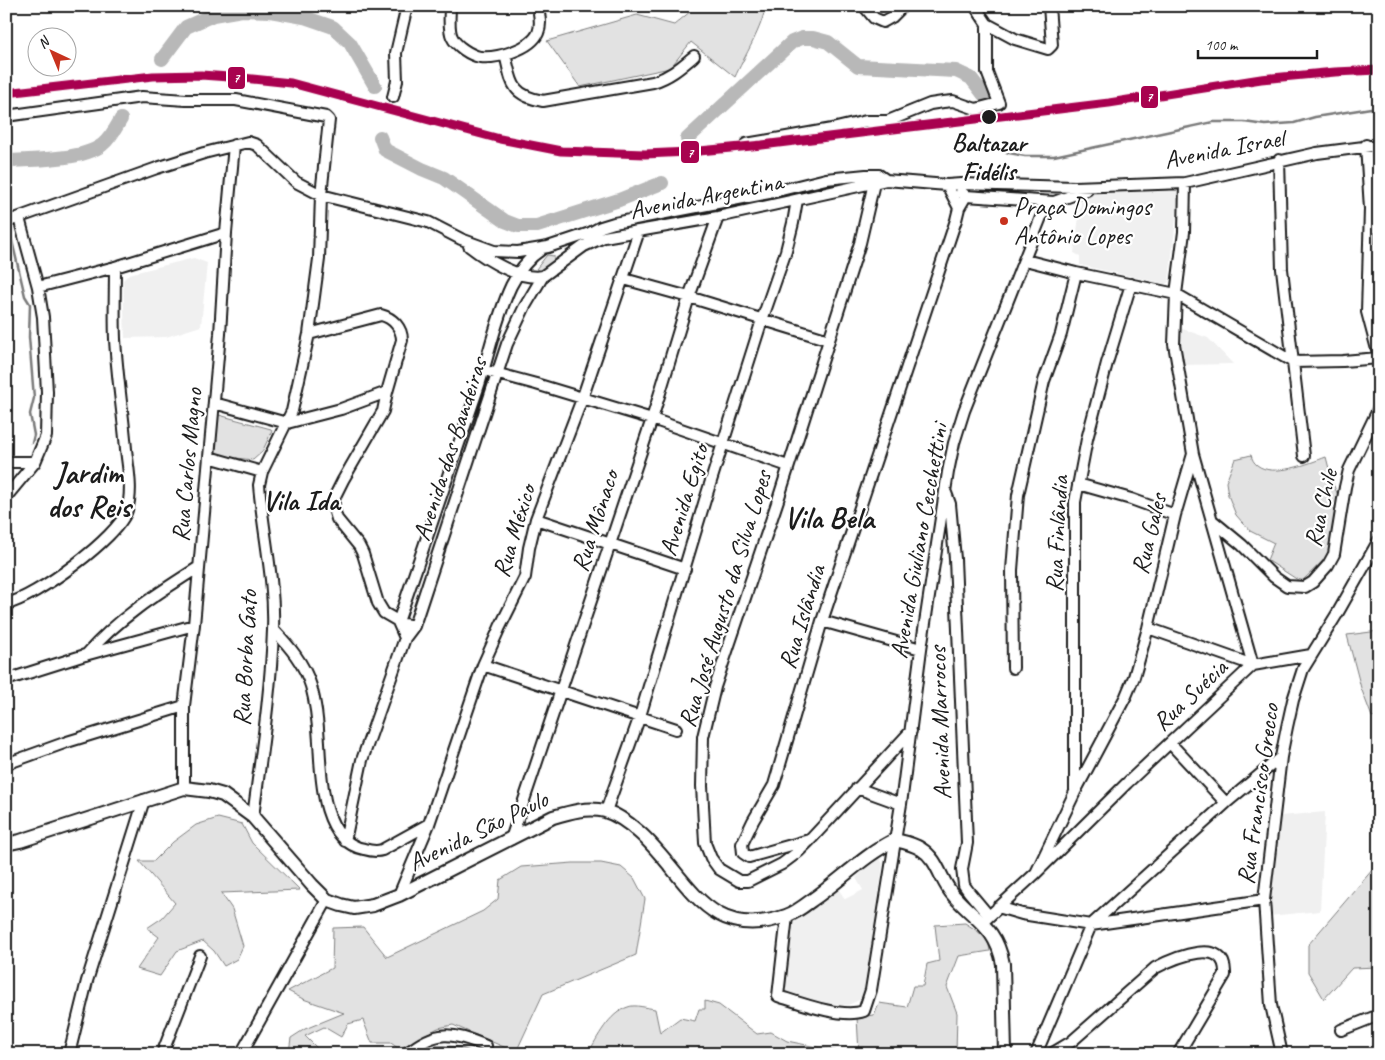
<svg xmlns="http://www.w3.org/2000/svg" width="1385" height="1060" viewBox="0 0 1385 1060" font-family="Caveat,sans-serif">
	<rect width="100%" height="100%" fill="#fff"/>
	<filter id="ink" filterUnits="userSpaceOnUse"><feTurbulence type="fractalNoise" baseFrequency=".02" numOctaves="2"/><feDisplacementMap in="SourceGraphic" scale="10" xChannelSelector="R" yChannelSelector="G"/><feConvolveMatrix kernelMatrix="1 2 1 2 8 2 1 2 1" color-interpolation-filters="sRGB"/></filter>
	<g filter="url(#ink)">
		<path fill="#f0f0f0" d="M1175,188L1179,192L1169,282L1165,284L1080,265V256L1074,253L1082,195Z
			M194,258L207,263L201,326L166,337L125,338L123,280L129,274Z
			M1180,328L1208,338L1233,364L1181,365L1179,343Z
			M1325,812L1320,911L1269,916L1281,816Z
			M875,858H880L883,864L864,998L848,1005L834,1006L789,993L785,989L791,924L839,890L845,899L863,890L856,878Z"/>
		<path fill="#e2e2e2" stroke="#7f7f7f" d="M697,6H765C764,25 743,59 735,77L691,42L670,68L580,87L547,41L637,15L674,25Z
			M547,255L554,256V260C549,265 543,273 536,269Z
			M219,415L271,429L272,431L262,452L253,460L220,456L213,450L214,432Z
			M1251,455C1252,459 1254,463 1257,465C1273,478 1310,463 1326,457L1333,484L1338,495L1328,556L1301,582L1267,560L1274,543L1250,531L1236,515L1228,495L1226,482L1235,459Z
			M1379,631V715L1372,717L1361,688L1347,635Z
			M218,818L242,824L252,843L300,890L221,893L232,909L243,946L237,959L224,966L214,951L203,941L177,951L160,976L137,969L159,937L147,928L162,918L175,903L139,861H154L173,842L196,825Z
			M1379,862V967L1352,968L1324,999L1308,972V945Z
			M573,863H601L621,867L634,878L645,899L636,955L543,994L517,1050L527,1054H520L453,1025L438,1028L399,1049L391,1043H372L363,1020L348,1024L341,1037L324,1027L305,1036L323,1054H292L289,1052L291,1038L305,1029L344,1013L303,999L288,991L332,968L333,928L363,927L387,957L483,911L498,899L500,880L521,867Z
			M965,923C976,930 989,937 990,951L959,956L947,987L957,1013L956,1054H859L857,1017L874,1015L879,1003L907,1007L913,986H923L927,964L939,961L935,925Z
			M705,1001L719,1005L757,1034L771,1032L787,1041L836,1051L837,1054H588C597,1038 609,1013 628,1007C635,1004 647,1008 655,1009L660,1033L680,1018L695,1021L699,1009H705Z"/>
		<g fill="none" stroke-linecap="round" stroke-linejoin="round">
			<path stroke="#7a7a7a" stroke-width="2.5" d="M996,147L1009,153L1025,156H1054L1213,122H1244L1265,125L1294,123L1315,117L1371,108L1379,111
				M6,170L7,161
				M9,228L25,296L30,304L29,337L34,398L30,414L34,435L32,443
				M416,1052C433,1045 458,1044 474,1054"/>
			<path stroke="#b8b8b8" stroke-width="14" d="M162,59L186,27L213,15L242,10L270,11L304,17L333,27L350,43L375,86
				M380,137L385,150L422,169L444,178L505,221L518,226H537L619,200L662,183
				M687,139L792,42L802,38H813L828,42L858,66L956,71L971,78L984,95
				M6,161C31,160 83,160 102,145C110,139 116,128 121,119"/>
			<g stroke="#1c1c1c" stroke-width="14">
				<path id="minor" d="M450,6C450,16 448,29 452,37C456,46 470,55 480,57C496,59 531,49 538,33C542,24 539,15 538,6
					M864,6L874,18L883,22L892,17L903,6
					M987,24L1015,39L1048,49L1052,45L1049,6
					M505,54C512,82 510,95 543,101L653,82C670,77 681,67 694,56
					M393,97L397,81L396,53L407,6
					M6,116L142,97L186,100H236L326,117L329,120L321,195L319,259L309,334L292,411L262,472L259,485C263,533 275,581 273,630C271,692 261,755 253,817
					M746,144L832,129L866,121H888L930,104L943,102L953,101L976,109L999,103L987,72V24L975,6
					M1366,145L1370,209L1367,312L1379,357
					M1279,160L1282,269L1304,456
					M874,183L860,243L778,500L715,687L703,737L702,786L705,843L711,858L719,869L739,881H748L782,864L798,852L811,839L911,731
					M947,185L959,208
					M961,192L966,196L1054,202L1087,190
					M6,222L157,168L204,153L248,142L257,145L296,182L321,195L428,222L461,239L494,251L518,252L548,247L590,233L601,227L614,223L769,193L826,179L866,175H879L886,180
					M469,246C487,260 521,281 543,276
					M1025,260L1076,273L1176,294L1293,362L1343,361L1379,358
					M624,279L689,297L829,340
					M38,287L115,267L226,233
					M309,334L381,315C393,318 402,328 402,340L387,392L383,411L343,480L334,498V509L337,519L359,546L363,554L378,603L384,613L403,624L414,626
					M491,372L536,384L652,419L788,466
					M214,403L287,423L341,409L387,392
					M1193,454L1253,665
					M209,457L262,472
					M6,462H35
					M1078,484L1131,499L1175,515
					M946,493L950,504L955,559L967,843L962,869L964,885L969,892L989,916
					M6,497L35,462L46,436L47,392L43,317L38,287L19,218
					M536,519L685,569
					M1213,521L1242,545L1274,577L1287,586L1305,587L1313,582L1328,565L1334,554L1345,487L1349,470L1376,414L1379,406
					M6,604C35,598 119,537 127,510C133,490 128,469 126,449C123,413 117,376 115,339C114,315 115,291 115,267
					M822,621L921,649
					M1148,628L1253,665L1311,655
					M273,629C289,646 304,663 311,686C316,704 318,723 319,742C321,776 321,841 364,849C371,851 376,852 382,850L429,824
					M405,638L398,622C424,544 451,466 478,388C489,354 496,318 511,286C518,272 528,258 542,249
					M86,655C118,618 158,593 199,567
					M483,665L676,729
					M1013,668L1012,570L1018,495L1044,381L1061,334L1076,273
					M6,680L85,655L194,625
					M1170,743L1226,803
					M6,764L67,742L184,706
					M184,788V706L194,625L220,334L226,233L234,145
					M857,788L901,804
					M1075,790V502L1087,439L1107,363L1131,284
					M606,811L640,716L705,500L762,320L786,251L793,223L797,200
					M511,839L652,419L689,297L718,217
					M809,840L749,857L743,853L742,844L753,821L774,785L822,621L956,220L959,208L966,196
					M345,841L362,760L405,638L414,626L507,344L524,308L543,276L584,246L604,237L718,217L886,180L947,185L961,184L1075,187L1185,183L1317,153L1379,145
					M1036,873L1075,792L1126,696L1134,677L1148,628L1175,515L1193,454L1174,344L1176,294L1184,232L1185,183
					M399,895L429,824L483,665L500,627L525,577L529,548L536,519L582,399L639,231
					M998,907L1022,914L1091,925L1264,900
					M787,916L778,996C800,1003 842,1019 864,1011L871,990L901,804L921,649L948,472L954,443L964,411L1047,202
					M986,919L1036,873L1127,783L1253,665
					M1341,1030L1379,1015
					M69,1054L87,981L144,800
					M162,1054L200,956
					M241,1054L327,900
					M406,1054C436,1029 452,1032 486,1046
					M1036,1054L1091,925L1226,803L1281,757
					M1051,1054L1071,1042L1155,968C1174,958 1227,935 1225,975L1178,1054
					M1282,1054L1271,1005L1264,900L1281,757L1287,727L1293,700L1303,669L1337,614L1379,540"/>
			</g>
			<g stroke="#1c1c1c" stroke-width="16">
				<path id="major" d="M6,844L20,841L184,788L209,791L223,795L253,817L312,885L327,900L341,905L354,908L373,905L399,895L553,817C570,812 587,807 605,811C619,815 630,824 640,833C688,876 706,944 786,916C795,913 804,906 812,900C840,881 864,855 895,840C904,842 914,844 921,849C939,860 940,881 954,896C976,921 996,927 1003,964L1005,1054"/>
			</g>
			<use href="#minor" stroke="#fff" stroke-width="10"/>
			<use href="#major" stroke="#fff" stroke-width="12"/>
			<g stroke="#fff" stroke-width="12">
				<path id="rail-1" d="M6,93L153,76L201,75L243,78L291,83L500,139L561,151L645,154L689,152L762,145L1109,103L1261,79L1335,72L1379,70"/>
			</g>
			<use href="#rail-1" stroke="#a8034f" stroke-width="9"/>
		</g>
	</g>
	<circle fill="#1c1c1c" stroke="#fff" stroke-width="2" cx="989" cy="117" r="8"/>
	<circle fill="#c8321e" stroke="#fff" stroke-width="2" cx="1004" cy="221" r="5"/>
	<g text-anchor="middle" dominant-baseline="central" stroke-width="4.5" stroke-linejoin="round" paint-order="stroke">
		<g font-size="25" font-weight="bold" fill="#1c1c1c" stroke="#fff">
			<text x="989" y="143">Baltazar<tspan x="989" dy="29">Fidélis</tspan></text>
		</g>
		<g font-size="25" fill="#1c1c1c" stroke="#fff">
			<text transform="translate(1224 149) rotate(-11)">Avenida Israel</text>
			<text transform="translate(706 196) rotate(-11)">Avenida Argentina</text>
			<text transform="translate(450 449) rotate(-72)">Avenida das Bandeiras</text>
			<text transform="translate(187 465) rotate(-85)">Rua Carlos Magno</text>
			<text transform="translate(684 500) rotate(-73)">Avenida Egito</text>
			<text transform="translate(1321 508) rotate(-77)">Rua Chile</text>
			<text transform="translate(595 521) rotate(-72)">Rua Mônaco</text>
			<text transform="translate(514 531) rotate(-73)">Rua México</text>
			<text transform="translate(1057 534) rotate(-87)">Rua Finlândia</text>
			<text transform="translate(1149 534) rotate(-76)">Rua Gales</text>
			<text transform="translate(919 541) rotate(-80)">Avenida Giuliano Cecchettini</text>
			<text transform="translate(725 599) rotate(-73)">Rua José Augusto da Silva Lopes</text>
			<text transform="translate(802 617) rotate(-73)">Rua Islândia</text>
			<text transform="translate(245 658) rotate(-87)">Rua Borba Gato</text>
			<text transform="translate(1190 695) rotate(-43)">Rua Suécia</text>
			<text transform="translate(940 723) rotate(-92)">Avenida Marrocos</text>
			<text transform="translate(1258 794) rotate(-82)">Rua Francisco Grecco</text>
			<text transform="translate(478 831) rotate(-26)">Avenida São Paulo</text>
		</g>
		<g font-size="25" fill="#1c1c1c" stroke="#fff" text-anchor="start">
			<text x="1014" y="207">Praça Domingos<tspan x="1014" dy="29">Antônio Lopes</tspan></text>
		</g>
		<g font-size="28" font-weight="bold" fill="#1c1c1c" stroke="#fff">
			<text x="301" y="500">Vila Ida</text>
		</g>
		<g font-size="30" font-weight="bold" fill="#1c1c1c" stroke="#fff">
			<text x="89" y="473">Jardim<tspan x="89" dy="34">dos Reis</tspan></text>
			<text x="829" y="518">Vila Bela</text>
		</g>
	</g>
	<g stroke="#fff" stroke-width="2">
		<rect x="227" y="66" width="19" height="24" rx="5" fill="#a8034f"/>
		<rect x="1140" y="85" width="19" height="24" rx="5" fill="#a8034f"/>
		<rect x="680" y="140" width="20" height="24" rx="5" fill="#a8034f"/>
	</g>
	<g font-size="14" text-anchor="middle" font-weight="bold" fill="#fff">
		<text x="236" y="82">7</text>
		<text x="1149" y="101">7</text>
		<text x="690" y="157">7</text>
	</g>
	<rect width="1385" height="1060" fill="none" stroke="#fff" stroke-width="25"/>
	<rect x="12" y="12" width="1360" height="1035" fill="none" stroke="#1c1c1c" stroke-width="2" filter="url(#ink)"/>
	<g transform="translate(52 52) rotate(316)"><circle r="24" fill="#ffffff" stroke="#a4a4a4"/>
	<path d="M0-4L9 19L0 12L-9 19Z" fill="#c8321e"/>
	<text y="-8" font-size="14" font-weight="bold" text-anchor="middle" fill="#1c1c1c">N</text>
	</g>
	<path d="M1198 50v8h119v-8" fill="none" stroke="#1c1c1c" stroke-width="2.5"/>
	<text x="1205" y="50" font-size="15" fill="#1c1c1c" stroke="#ffffff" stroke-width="4" paint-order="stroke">100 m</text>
</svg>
